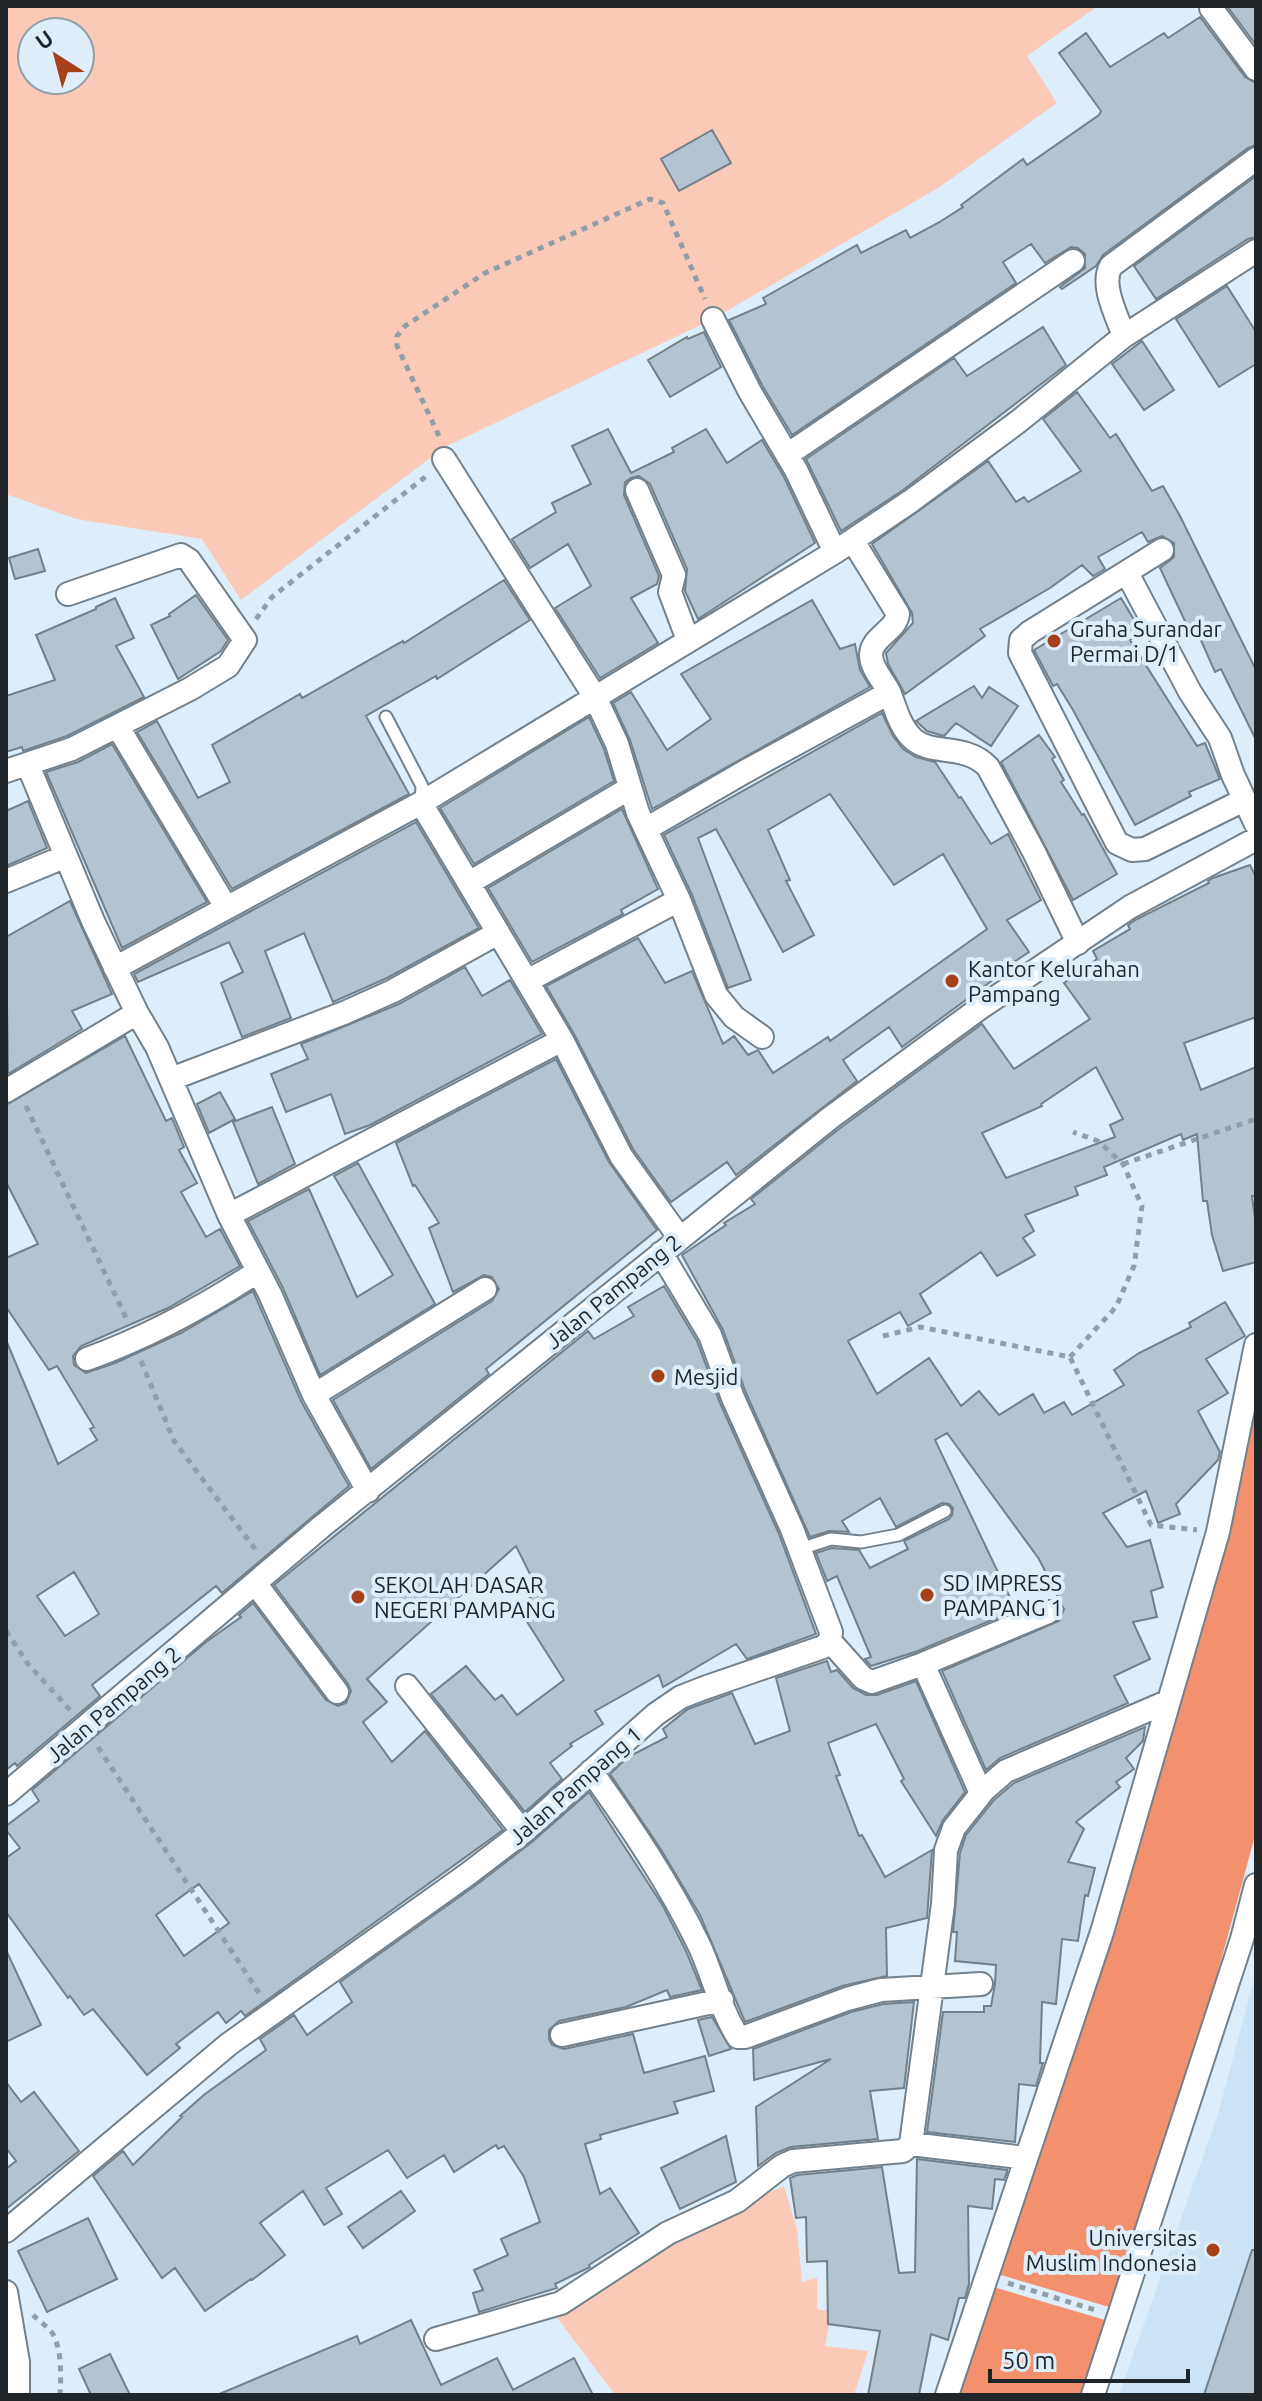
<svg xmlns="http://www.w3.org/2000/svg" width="1262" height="2401" viewBox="0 0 1262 2401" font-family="Ubuntu,sans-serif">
	<rect width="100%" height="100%" fill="#ddeefa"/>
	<path fill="#cbe3f4" d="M1256,1972V2395H1119L1218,2114Z"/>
	<path fill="#fac9b8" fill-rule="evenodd" d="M6,6H1098L1027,56L1057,103L938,188L713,319L445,447L241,600L202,539L76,519L6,494ZM32,32H80V80H32Z
		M784,2186L797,2229L802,2282L817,2278V2309L831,2312L825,2346L868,2351L854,2395H615L555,2315L679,2232Z"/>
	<path fill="#f3906e" d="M1256,1375V1832L1207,2012L1085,2395H956Z"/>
	<path fill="#ddeefa" d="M994,2273L1116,2309L1112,2322L990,2286Z"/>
	<path fill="#b3c3cf" stroke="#71808b" stroke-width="2" fill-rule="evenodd" d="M1227,6H1256V45Z
		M1200,17L1245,77L1256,83V145L1248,148L1103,255L1096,266L1062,289L1060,287L1085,268V254L1078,248L1071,247L1045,263L1031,244L1003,262L1016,283L792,435L762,385L729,320L766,304L763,298L857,245L861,253L906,230L910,238L938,223L963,207L961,205L1023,159L1027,165L1099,115L1101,111L1059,53L1086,33L1110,67L1164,33L1168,38Z
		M712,130L731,163L679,191L661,159Z
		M1256,176V237L1248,239L1156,299L1134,266Z
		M1227,286L1256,332V364L1219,387L1176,319Z
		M1043,327L1066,365L903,490L841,531L806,459L954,358L967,376Z
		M704,332L721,367L670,397L648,360L687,337L688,339Z
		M1142,341L1174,390L1144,410L1112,364Z
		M1077,392L1110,438L1116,434L1152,491L1163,486L1180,516L1256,670V740L1221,669L1215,672L1196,629L1190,632L1160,568L1174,557V543L1162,536L1148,542L1142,532L1098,557L1105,569L1093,576L1082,565L1050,588L980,629L985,636L905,694L888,664L886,653L913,623L912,613L872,544L988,461L1016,502L1024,497L1028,502L1081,471L1043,419Z
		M608,429L631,473L674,452L672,448L706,429L727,463L762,440L784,477L815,543L698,619L685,591L687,569L650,484L639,476L631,478L625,482L624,495L659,576L657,584L631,598L658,643L600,678L555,608L591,586L568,544L530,568L512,539L556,512L552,503L591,484L572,446Z
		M38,549L45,571L15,579L9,558Z
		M504,580L530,620L437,679L436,676L366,716L409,794L232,889L137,732L157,721L198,798L230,782L212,745L300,694L302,698L403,641L404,643Z
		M196,595L228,640L221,651L178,679L151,625L170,616L169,614Z
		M115,598L134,638L116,646L144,697L67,736L23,751L22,747L6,752V696L55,680L36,635L96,609V607Z
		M1121,598L1142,633L1130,640L1197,746L1205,743L1220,779L1189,792L1191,796L1135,825L1073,710L1057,684L1053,686L1034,650Z
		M812,600L840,649L855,644L860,670L870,687L652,809L630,740L613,703L631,692L667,750L711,719L681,674Z
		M974,686L982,698L989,687L1018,706L991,746L956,723L944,736L927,731L916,721Z
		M882,713L893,736L903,749L916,757L935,762L959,798L961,797L991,844L1008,834L1041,900L1007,920L1029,952L999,972L1001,974L902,1047L889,1027L843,1060L857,1081L736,1175L727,1162L671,1202L633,1149L574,1034L546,986L638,938L665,983L692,971L723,1044L734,1036L748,1055L758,1050L773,1073L828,1037L830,1041L987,929L943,854L894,885L830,794L768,830L790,880L786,881L814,935L783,952L716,829L698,838L751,980L728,988L692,895L664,835Z
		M589,717L604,749L614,781L474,864L440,808Z
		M1039,735L1055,757L1052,759L1064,780L1061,782L1082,815L1084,814L1117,874L1073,900L1001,762Z
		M112,744L207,902L122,948L46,772L78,762Z
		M28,801L47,848L6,866V811Z
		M622,809L658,889L621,910L623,914L532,962L488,888Z
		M416,822L479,928L387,978L333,1002L304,933L265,951L291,1018L242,1037L221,983L243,972L229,942L138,982L134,974Z
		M1250,865L1256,877V1017L1184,1043L1201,1090L1256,1067V1196H1252L1256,1226V1262L1223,1271L1212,1235L1207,1201H1203L1197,1134L1183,1140L1181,1134L1104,1167L1107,1175L1075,1187L1078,1195L1025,1215L1034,1231L1023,1238L1035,1255L997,1276L981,1252L920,1294L931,1313L908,1326L900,1312L848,1341L877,1394L929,1358L961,1406L979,1391L999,1415L1033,1394L1044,1413L1064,1402L1072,1415L1124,1385L1114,1370L1139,1353L1191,1327L1189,1323L1225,1302L1245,1336L1206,1359L1228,1393L1198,1411L1220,1452L1218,1460L1176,1504L1180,1514L1158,1523L1146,1491L1103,1513L1127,1547L1150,1540L1163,1587L1151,1591L1157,1617L1133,1622L1150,1659L1114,1676L1128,1703L1000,1758L986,1770L942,1671L1059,1621L1064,1609L1039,1559L947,1433L935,1440L1016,1610L918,1651L871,1666L865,1659L871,1657L837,1576L827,1581L816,1553L832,1548L859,1550L870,1568L908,1549L904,1541L949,1519L952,1515L953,1508L949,1504L942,1503L896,1527L880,1498L842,1521L849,1532L829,1531L810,1537L746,1393L723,1330L682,1255L726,1225L724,1223L755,1204L751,1199L839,1129L982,1024L1014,1069L1090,1019L1064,983L1097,959L1093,951L1130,929L1128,925L1137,919L1209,883L1208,881L1213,878ZM1096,1067L1123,1119L1110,1125L1115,1137L1006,1178L982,1133L1042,1106L1041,1104Z
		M70,901L112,994L72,1011L82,1029L8,1074L6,937Z
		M465,967L482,996L510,980L542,1034L370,1125L345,1134L331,1094L286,1112L271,1074L308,1059L301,1044L399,1004Z
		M125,1036L166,1121L172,1118L184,1147L179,1150L197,1183L181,1192L206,1237L220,1229L240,1266L168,1308L81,1346L73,1356L74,1365L86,1373L115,1363L181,1333L253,1291L301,1401L349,1486L222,1593L216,1586L92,1685L100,1696L17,1766L15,1763L6,1770V1340L58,1464L97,1440L90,1429L94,1427L57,1366L49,1370L6,1307V1258L38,1244L6,1182V1105ZM74,1572L99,1614L65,1636L37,1596Z
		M556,1059L609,1162L657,1230L486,1369L489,1374L371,1469L333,1400L492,1301L499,1289L492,1277L484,1275L453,1292L429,1228L439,1223L415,1185L413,1186L396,1143Z
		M220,1092L235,1119L209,1133L197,1104Z
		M272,1107L295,1164L258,1184L233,1122Z
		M358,1163L435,1304L320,1375L283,1288L248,1221L309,1189L357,1297L393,1275L334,1176Z
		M664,1286L697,1341L720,1403L779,1534L816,1634L747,1659L736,1644L663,1687L659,1675L595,1711L603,1724L570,1744L572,1746L550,1763L562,1779L525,1812L431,1694L466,1666L495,1700L502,1695L517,1715L564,1680L517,1606L539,1592L516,1546L367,1679L387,1702L363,1722L392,1762L425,1731L503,1830L245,2016L241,2011L226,2023L218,2012L176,2044L180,2048L147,2075L93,2009L84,2015L70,1996L68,1998L6,1912V1858L20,1848L6,1830V1826L39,1801L32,1790L206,1642L241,1617L239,1615L253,1603L326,1700L338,1706L346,1703L351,1691L348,1684L274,1585L588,1331L594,1339L634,1316L628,1307ZM199,1884L229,1923L184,1956L156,1915Z
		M827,1661L831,1672L837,1670L853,1688L866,1695H877L916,1681L965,1792L943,1820L936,1836L901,1781L904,1779L876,1724L828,1743L840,1775L836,1776L859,1836L862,1835L885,1877L932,1850L927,1918L886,1928L887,1976L842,1986L745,2022L700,1915L660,1848L610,1774L628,1757L667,1737L663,1729L688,1709L732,1693L755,1744L790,1731L776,1678Z
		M1145,1727L1143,1741L1126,1758L1134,1769L1116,1782L1120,1787L1076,1822L1084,1829L1068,1862L1095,1868L1088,1896L1085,1895L1078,1941L1062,1939L1056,2004L1042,2002L1040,2063H1043L1036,2086L1019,2084L1015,2142L927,2132L943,2012H984V2006H991L995,1984L996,1965L955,1961L957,1932H953L960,1853L966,1835L994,1800L1014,1783Z
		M589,1792L663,1906L686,1951L702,1990L670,1997L667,1990L626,2007L559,2021L549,2030V2039L552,2045L564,2049L633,2034L644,2073L705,2056L714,2091L674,2102L678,2113L600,2135L601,2139L585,2144L600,2194L610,2188L639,2233L589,2265L590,2267L555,2284L557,2288L479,2312L473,2293L483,2290L474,2270L508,2255L501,2239L540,2222L524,2177L504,2146L498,2149L496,2145L454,2172L444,2155L407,2178L388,2150L326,2188L342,2214L324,2225L303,2191L260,2223L285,2255L252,2280L251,2279L205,2311L175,2268L162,2278L93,2176L123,2151L133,2165L182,2117L180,2116L205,2094L266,2050L260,2039L294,2015L307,2035L352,2002L340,1982L476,1885L532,1842Z
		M6,1950L41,2025L6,2042Z
		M914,2002L904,2088L870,2091L878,2139L791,2147L776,2153L758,2166L756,2107L831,2059L754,2080L753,2049L851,2012L883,2004Z
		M712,2017L731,2049L709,2056L698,2020Z
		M6,2082L21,2102L34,2092L79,2151L6,2209V2169L16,2161L6,2148Z
		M726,2136L736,2182L680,2209L661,2168Z
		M917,2159L1007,2170V2172L1004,2180L995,2179L992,2209L968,2206L969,2284L965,2298H959L948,2340L931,2334L919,2395H868L880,2331L828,2324L827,2261L807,2262L806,2217L796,2218L790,2178L797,2175L882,2167L899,2273L915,2272Z
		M401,2191L415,2211L363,2248L348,2227Z
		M88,2218L117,2279L47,2312L18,2251Z
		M1252,2250H1256V2395H1204Z
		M411,2320L441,2385L497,2358L513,2390L574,2358L593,2395H217L357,2336L360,2344Z
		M110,2354L130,2395H91L79,2369Z"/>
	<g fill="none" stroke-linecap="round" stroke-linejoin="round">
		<g stroke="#72818c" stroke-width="15">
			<path id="service" d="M386,717L422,786L421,803
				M800,1549L831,1539L861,1542L898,1535L945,1511"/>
		</g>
		<g stroke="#72818c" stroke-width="26">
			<path id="minor" d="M1211,8L1256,69
				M713,319L750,392L796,470L835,552
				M1124,336C1117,316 1100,285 1111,266L1256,159
				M787,455L1073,261
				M444,459L595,697L617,744L638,813L679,900L716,995L734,1017L762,1037
				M637,490L674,575L670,592L688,640
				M853,541L898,614C896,631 871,637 871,655C871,669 885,682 890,694C896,710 900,727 913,739C932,756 965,743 988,767L1034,852L1078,943
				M1162,550L1030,632L1021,640L1020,653L1117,843L1132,850L1145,849L1244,800
				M1127,573L1190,692L1220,738L1233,775L1256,824
				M118,727L226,907
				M28,765L93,921L137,1013L157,1047L229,1215L270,1294L314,1395L368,1491
				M6,771L72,749L190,689L228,666L245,640L189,560L181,555L68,594
				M421,803L562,1040L621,1156L679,1237
				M646,829L746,771L889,693
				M6,881L64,857
				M469,883L630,788
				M115,968L421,803L835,552L911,501L1019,421L1124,336L1256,251
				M527,981L679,900
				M171,1079L344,1013L393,991L498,933
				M6,1091L137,1013
				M229,1215L562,1040
				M87,1359C148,1337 202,1308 257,1272
				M314,1395L485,1289
				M255,1583L337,1692
				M830,1641L863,1678L872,1682L923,1664L1048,1612
				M923,1664L981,1793
				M407,1686L523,1832
				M591,1771C631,1827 669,1883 699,1945C713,1975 720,2009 738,2037H745L847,1999L881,1990L981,1984
				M6,1794L321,1527L830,1118L980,1008L1130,907L1256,839
				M562,2035L722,2000
				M911,2144L943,1904L946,1850L954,1828L984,1790L1006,1771L1167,1702
				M6,2231L229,2044L468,1874L523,1832L656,1714L681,1697L704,1688L823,1647L830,1641L831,1632L792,1529L733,1398L710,1335L661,1253
				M6,2292L18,2362V2395
				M436,2339L561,2303L668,2233L737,2201L782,2166L793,2161L903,2151L911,2144L1026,2158
				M947,2395L1102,1932L1218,1532L1256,1345
				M1093,2395L1242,1939L1256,1885"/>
		</g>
		<path stroke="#919ea7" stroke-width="5" stroke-dasharray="6 6" stroke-linecap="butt" d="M439,436L397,346V336L405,326L485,273L650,199L663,203L705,299
			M256,619L272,597L429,474
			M26,1106L126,1318
			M1123,1164L1256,1119
			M883,1336L920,1327L1070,1357L1151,1525L1197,1530
			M1070,1357L1116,1307L1134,1266L1142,1206L1123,1164L1098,1141L1073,1132
			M141,1361L174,1441L258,1553
			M6,1631L28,1664L70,1710
			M98,1747L261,1996
			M1008,2283L1098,2311
			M33,2315C39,2321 48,2327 53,2334C62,2350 61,2378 60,2395"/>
		<use href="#service" stroke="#fff" stroke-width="11"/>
		<use href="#minor" stroke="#fff" stroke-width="22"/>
	</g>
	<g fill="#a64018" stroke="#ddeefa" stroke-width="3">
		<circle cx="1054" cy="641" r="8"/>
		<circle cx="952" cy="981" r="8"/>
		<circle cx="658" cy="1376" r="8"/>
		<circle cx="927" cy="1595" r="8"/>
		<circle cx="358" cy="1597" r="8"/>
		<circle cx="1213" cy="2250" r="8"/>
	</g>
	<g text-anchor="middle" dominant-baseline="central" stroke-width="8" stroke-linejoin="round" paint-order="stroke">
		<g font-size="22" fill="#1f2529" stroke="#ddeefa" text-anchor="start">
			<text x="1070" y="628">Graha Surandar<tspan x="1070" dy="25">Permai D/1</tspan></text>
			<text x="968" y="968">Kantor Kelurahan<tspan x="968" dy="25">Pampang</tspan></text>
			<text x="674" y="1376">Mesjid</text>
			<text x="943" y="1582">SD IMPRESS<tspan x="943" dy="25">PAMPANG 1</tspan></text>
			<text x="374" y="1584">SEKOLAH DASAR<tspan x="374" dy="25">NEGERI PAMPANG</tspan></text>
			<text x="1197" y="2237" text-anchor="end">Universitas<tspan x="1197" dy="25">Muslim Indonesia</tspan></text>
		</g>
		<g font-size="22" fill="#1f2529" stroke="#ddeefa">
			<text transform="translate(613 1291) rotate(-39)">Jalan Pampang 2</text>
			<text transform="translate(113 1704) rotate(-40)">Jalan Pampang 2</text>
			<text transform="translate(575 1785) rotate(-41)">Jalan Pampang 1</text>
		</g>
	</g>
	<rect width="1262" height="2401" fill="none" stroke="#1f2529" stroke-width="16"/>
	<g transform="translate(56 56) rotate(324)"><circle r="38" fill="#ddeefa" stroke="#919ea6" stroke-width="2"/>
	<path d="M0-6L14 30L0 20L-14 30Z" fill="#a64018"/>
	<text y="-12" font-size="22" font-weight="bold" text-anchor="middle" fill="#1f2529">U</text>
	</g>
	<path d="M990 2369v12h198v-12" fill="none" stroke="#1f2529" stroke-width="4"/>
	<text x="1002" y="2369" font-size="24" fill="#1f2529" stroke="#ddeefa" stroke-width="6" paint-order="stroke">50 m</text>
</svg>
